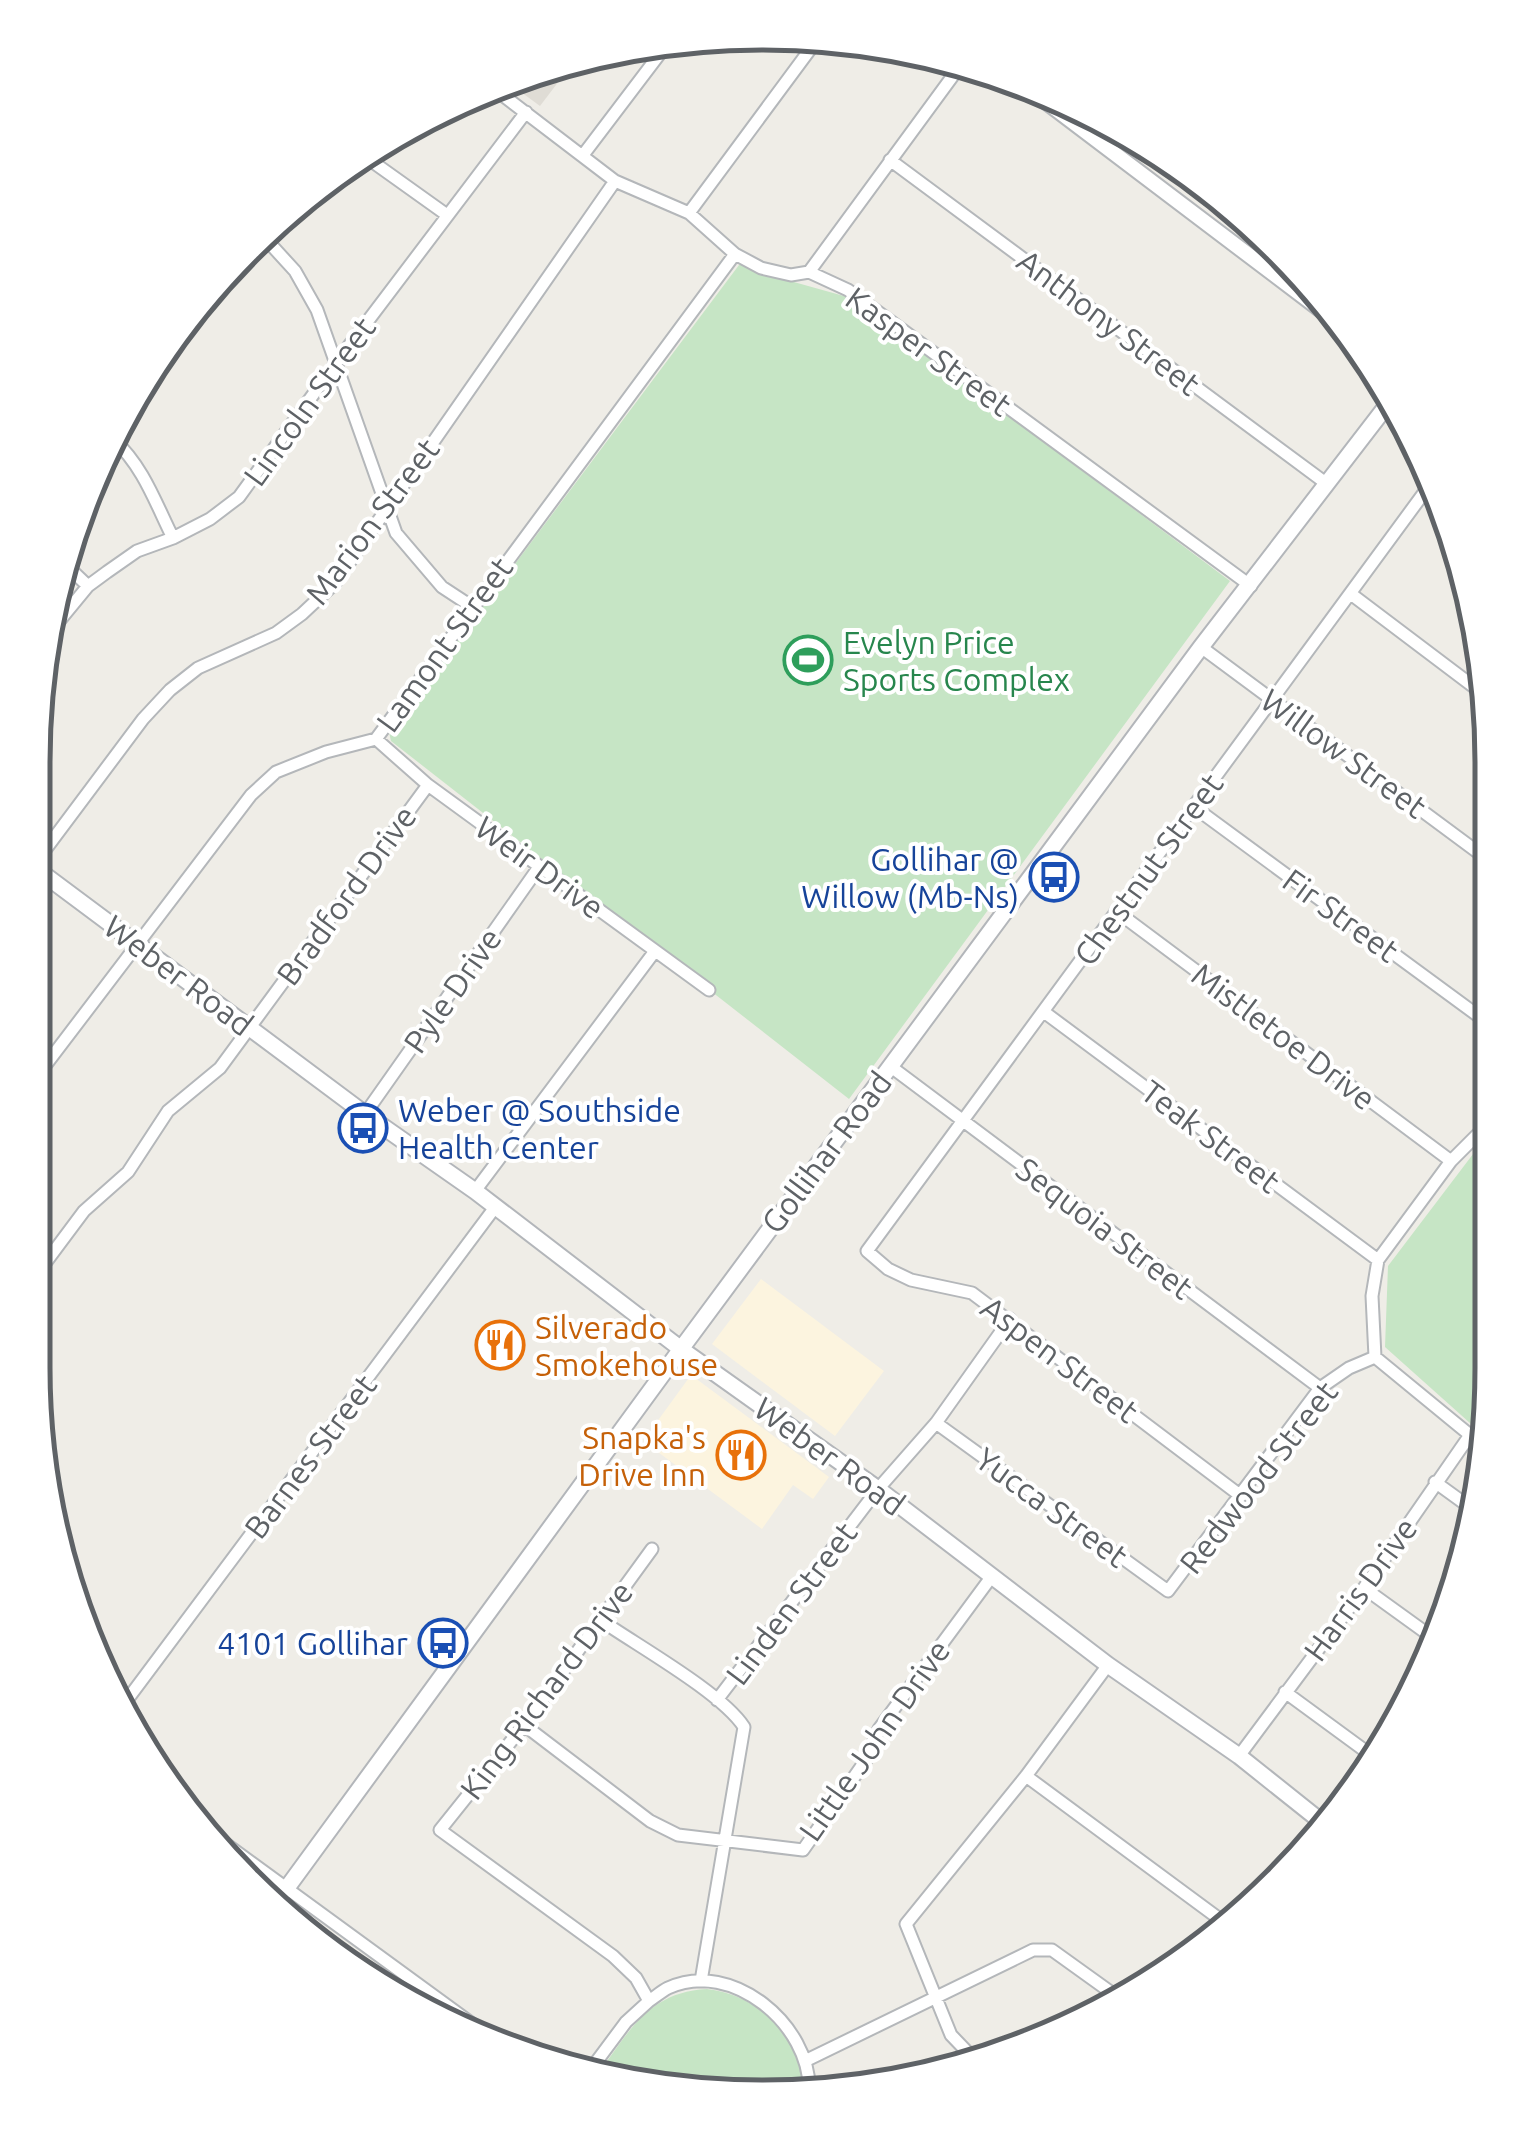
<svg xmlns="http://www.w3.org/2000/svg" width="1525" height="2130" viewBox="0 0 1525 2130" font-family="Ubuntu,sans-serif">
	<rect width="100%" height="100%" fill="#efede7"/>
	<path fill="#fcf4df" d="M761,1279L884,1371L835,1436L712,1344Z
		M691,1375L829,1477L813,1499L793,1485L762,1529L643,1441Z"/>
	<path fill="#dfdcd5" d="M575,60L540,106L506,81L528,71Z"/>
	<path fill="#c6e5c5" d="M743,264L776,277L851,298L1230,581L849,1099L391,741L389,732L739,265Z
		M1489,1133L1491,1415L1488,1431L1480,1432L1385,1347L1388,1266Z
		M707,1989C760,1995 800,2037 803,2089L621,2084L597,2075C629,2032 648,1992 707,1989Z"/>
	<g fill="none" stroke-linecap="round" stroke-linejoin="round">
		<g stroke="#b4b7ba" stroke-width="15">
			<path id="minor" d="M492,87L615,181L689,213L735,254L761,268L791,275L809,272L848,290L1251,586
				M363,155L447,215
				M583,155L671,39
				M890,160L1327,484
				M689,213L820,36
				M263,236L295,271L317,310L396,533L442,587L471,606
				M809,272L963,62
				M129,400L136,390
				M114,440C143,466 156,504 173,538
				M67,566L88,586
				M1351,594L1486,696
				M46,637L88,586L107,572L137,551L173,538L210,519L239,497L336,363L526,112
				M1201,647L1487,859
				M376,739L428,785L709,990
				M1194,807L1488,1023
				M42,854L143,719L170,690L198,668L276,633L302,614L335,583L615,181
				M1116,911L1451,1161
				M1044,1012L1378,1260
				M890,1066L1320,1388
				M38,1075L251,795L276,772L326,752L376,739L735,254
				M365,1114L539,867
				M475,1191L655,951
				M34,1278L84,1211L128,1172L168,1111L220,1068L428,785
				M1375,1357L1470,1435
				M936,1423L1168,1591L1320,1388L1349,1368L1375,1357L1372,1296L1378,1260L1451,1161L1489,1123
				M1435,1482L1475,1511
				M1241,1496L972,1293L911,1280L888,1269L867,1251L1429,486L1440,494
				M652,1549L524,1725L440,1830L613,1956L636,1978L649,2001C655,1997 662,1991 668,1988C732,1958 811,2026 809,2090
				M1364,1588L1436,1640
				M602,1621C638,1646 722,1693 744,1727L701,1981
				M1285,1692L1375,1758
				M717,1700L878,1489L936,1423L1010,1319
				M124,1704L496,1206
				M524,1725L650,1821L678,1835L803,1850L866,1760L879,1729L992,1576
				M1239,1756L1364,1588L1470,1435L1487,1438
				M1026,1776L1229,1926
				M204,1828L497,2042
				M807,2060L1033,1950H1052L1116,1996
				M975,2060L951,2035L906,1924L1026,1776L1108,1665
				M588,2073L626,2022L649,2001"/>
		</g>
		<g stroke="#b4b7ba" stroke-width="18">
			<path id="tertiary" d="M1024,85L1337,322"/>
		</g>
		<g stroke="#b3b6ba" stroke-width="19">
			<path id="secondary" d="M42,873L365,1114L475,1191L681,1349L878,1489L1108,1665L1239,1756L1328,1827
				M273,1907L681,1349L1201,647L1388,404"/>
		</g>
		<use href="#minor" stroke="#fff" stroke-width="11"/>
		<use href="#tertiary" stroke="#fff" stroke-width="14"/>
		<use href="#secondary" stroke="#fff" stroke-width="15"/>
	</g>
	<defs>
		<g id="stadium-ring" transform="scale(2.5)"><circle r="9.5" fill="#fff" stroke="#2e9e5b" stroke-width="1.5"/><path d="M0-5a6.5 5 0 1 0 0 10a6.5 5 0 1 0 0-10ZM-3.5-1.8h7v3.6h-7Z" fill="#2e9e5b"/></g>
		<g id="bus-ring" transform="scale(2.5)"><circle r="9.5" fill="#fff" stroke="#1a4fb4" stroke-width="1.5"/><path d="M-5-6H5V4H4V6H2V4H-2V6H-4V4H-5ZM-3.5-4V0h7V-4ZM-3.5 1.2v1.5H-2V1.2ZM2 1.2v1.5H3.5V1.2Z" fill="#1a4fb4"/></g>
		<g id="restaurant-ring" transform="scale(2.5)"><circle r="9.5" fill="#fff" stroke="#e8710a" stroke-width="1.5"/><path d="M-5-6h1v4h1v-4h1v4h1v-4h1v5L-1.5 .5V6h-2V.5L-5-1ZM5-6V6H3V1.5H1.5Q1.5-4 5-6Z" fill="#e8710a"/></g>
	</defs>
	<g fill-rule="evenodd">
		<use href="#stadium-ring" x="808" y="660"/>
		<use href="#bus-ring" x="1054" y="877"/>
		<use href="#bus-ring" x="363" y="1128"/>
		<use href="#restaurant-ring" x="500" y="1345"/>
		<use href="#restaurant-ring" x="741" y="1455"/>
		<use href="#bus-ring" x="443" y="1643"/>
	</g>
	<g text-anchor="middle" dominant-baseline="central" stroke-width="8" stroke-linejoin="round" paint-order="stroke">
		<g font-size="32" fill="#5e6266" stroke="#fff">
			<text transform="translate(1109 322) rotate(37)">Anthony Street</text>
			<text transform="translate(929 351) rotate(36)">Kasper Street</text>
			<text transform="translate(309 401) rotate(-54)">Lincoln Street</text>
			<text transform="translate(372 521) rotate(-53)">Marion Street</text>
			<text transform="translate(444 644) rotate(-54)">Lamont Street</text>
			<text transform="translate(1344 753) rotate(36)">Willow Street</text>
			<text transform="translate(540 867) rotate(36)">Weir Drive</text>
			<text transform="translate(1148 869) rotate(-54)">Chestnut Street</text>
			<text transform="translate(346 895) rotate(-54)">Bradford Drive</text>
			<text transform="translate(1341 915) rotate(36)">Fir Street</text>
			<text transform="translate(179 975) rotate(37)">Weber Road</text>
			<text transform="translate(452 990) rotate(-55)">Pyle Drive</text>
			<text transform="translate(1284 1036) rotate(37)">Mistletoe Drive</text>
			<text transform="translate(1211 1136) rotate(37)">Teak Street</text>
			<text transform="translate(826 1152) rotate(-53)">Gollihar Road</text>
			<text transform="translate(1105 1228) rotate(37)">Sequoia Street</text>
			<text transform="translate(1060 1359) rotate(37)">Aspen Street</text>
			<text transform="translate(310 1456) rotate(-53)">Barnes Street</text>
			<text transform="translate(830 1456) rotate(36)">Weber Road</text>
			<text transform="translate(1258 1477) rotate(-52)">Redwood Street</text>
			<text transform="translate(1052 1507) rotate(36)">Yucca Street</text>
			<text transform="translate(1360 1589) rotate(-54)">Harris Drive</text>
			<text transform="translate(791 1603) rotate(-53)">Linden Street</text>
			<text transform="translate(546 1690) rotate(-53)">King Richard Drive</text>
			<text transform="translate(874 1740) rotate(-55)">Little John Drive</text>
		</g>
		<g font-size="32" fill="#27864d" stroke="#fff" text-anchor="start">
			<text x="843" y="642">Evelyn Price<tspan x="843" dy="37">Sports Complex</tspan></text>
		</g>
		<g font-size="32" fill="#164399" stroke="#fff" text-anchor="end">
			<text x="1019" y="859">Gollihar @<tspan x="1019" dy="37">Willow (Mb-Ns)</tspan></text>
			<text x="398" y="1110" text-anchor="start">Weber @ Southside<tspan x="398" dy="37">Health Center</tspan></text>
			<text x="408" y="1643">4101 Gollihar</text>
		</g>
		<g font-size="32" fill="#c56008" stroke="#fff" text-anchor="start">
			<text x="535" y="1327">Silverado<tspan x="535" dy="37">Smokehouse</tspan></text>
			<text x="706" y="1437" text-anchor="end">Snapka's<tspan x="706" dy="37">Drive Inn</tspan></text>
		</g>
	</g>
	<path d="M0 0H1525V2130H0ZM762 50H763A712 712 0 0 1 1475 762V1368A712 712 0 0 1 763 2080H762A712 712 0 0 1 50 1368V762A712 712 0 0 1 762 50Z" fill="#fff" fill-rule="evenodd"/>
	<path fill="none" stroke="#5e6266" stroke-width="5" d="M762 50H763A712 712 0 0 1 1475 762V1368A712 712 0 0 1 763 2080H762A712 712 0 0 1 50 1368V762A712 712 0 0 1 762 50Z"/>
</svg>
